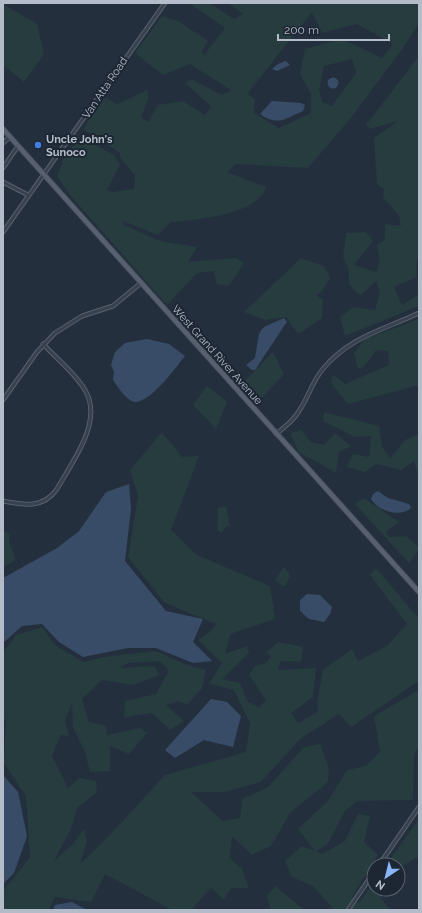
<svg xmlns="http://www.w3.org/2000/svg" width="422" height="913" viewBox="0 0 422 913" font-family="Raleway,sans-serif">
	<rect width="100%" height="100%" fill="#242f3e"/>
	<path fill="#263c3f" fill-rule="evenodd" d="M189,3H209L234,19L243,14L228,3H419V23L403,48L350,119L308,168L236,164L227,172L266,187C258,215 196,220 171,222L158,235L123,221L124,225L160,241L197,247L188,262L236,258L244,263L229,286L217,284L214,271L197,273L167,305L70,195L57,176L66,152L83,138L114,155L120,165L107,190L113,192L134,189L135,175L120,158V153L83,129L105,97L117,104L148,90V100L141,117L148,122L158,105L183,101L205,115L211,106L185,83L191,79L222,95L231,90L190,64L163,75L135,53L162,16L178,21L208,41L202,52L204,55L225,28ZM312,12L322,33L357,24L393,44L382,58L342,39L305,49L300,74L311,94V113L279,128L254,113L255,99L247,94ZM352,59L356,73L332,106L322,102L319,90L324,66Z
		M3,4L37,24L44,54L24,82L3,65Z
		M419,56V258H417L416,277L394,287L402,305L419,294V306L345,336L340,317L353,307L375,310L380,293L376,281L361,295L356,292L349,284V271L343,257L346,233L366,232L373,241L354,265L376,272L380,262L377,245L385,239V224L401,226L399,216L383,197L384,189L377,184L374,138L398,121L370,129L366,125Z
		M301,258L324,266L330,278L322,291L316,295L323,300L322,318L298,334L286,317L265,320L244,312Z
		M419,319V385L348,404L331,383L333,375L345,384L389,365L388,351L376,350L364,367L358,369L354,353L365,339Z
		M273,352L284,374L259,401L242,384Z
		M207,386L227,402L216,429L193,405Z
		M324,412L379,426L382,447L390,458L405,440L419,434V479L414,461L401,470L376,464L365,472L347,467L353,454L369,457L371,436L355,437L323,421Z
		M301,430L311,442L324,445L335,433L351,446L339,452L336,473L299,452L290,433Z
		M162,432L182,457L199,456L171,530L197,555L270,586L275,619L230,634L225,654L247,646L249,653L222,679L240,683L248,702L259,707L266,700L249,675L255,666L266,663L271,656L266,653L278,642L303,647L301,662L280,661L278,670L316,668L313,697L291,713L298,723L318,712L317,704L323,670L352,649L358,661L387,646L407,624L370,575L376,568L419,619V681L351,727L339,714L300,739L261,782L224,792H191L223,821L240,818L242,799L268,787L304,747L320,744L329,768L328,782L290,813L271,846L252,855L232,836L230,858L242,869L249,888H231L224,900L211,888L191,910H172L105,874L91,902L55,897L49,910H3V891L30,857L26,796L4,763L6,721L3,717V652L16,635L42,627L56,646L84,662L103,657L156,651L187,665L206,670L202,688L187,705L178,701L166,705L184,721L170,730L152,713L124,717L125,701L156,694L169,670L160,661L128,663L120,668L155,666L159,675L133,685L102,680L82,699L89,722L106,726L107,735L140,728L147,733L129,754L110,746V771L90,772L85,752L73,727L72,703L65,721L69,736L61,735L52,756L68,788L79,778L96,781L97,792L77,808L71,829L54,861L73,844L84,829L87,841L80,864L107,838L165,775L246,752L250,723L234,690L209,684L222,663L198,640L210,632L216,624L165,603L128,557L138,496L130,470Z
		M364,498L399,522L386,532L389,537L406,536L419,547V550L409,563L355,504Z
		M226,506L230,527L227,526L222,533L217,530L218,508Z
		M3,530L10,534L9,542L16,560L3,567Z
		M283,567L288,571L290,577L284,587L275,580Z
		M419,690V748L414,754L413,800L357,801L345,811L327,845L316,851L322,854L345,841L358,814L370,816L364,842L378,855L352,897L359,903L374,882V889H385L381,898L390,910H334L313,886L292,877L285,861L302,846L315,851L298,829L328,801L347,770L366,766L380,752L374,716Z
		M419,819V856L398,869V865H386Z
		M275,886L302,908L306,910H271L267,896Z"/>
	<path fill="#394c67" d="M286,61L290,65L277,71L272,69L278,64Z
		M327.5 83a5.5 5.5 0 1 1 11 0a5.5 5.5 0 1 1-11 0Z
		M272,101L301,103L305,105L303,111C286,118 278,127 260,114Z
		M284,318L287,322L284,326L255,370H252L246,365L255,358L259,334L262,329L266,326Z
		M147,339L169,344L185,356C175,368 151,403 134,402C125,399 118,387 113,380L114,372L111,365L115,352L125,343Z
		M129,484L131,508L125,561L166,611L203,619L193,642L212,661L193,663L156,648H128L83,657L59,642L42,624L22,626L3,643V578L57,548L79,531L106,492Z
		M378,491L388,498L409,504L411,508C400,518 378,511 371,499L373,494Z
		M307,594L320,595L332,607L330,614L324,622L309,619L300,611V600Z
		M211,699L227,702L241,716L233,747L204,740L175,758L165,750Z
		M3,775L18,792L27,836L14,873L3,884Z
		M72,902L87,910H53L55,905Z"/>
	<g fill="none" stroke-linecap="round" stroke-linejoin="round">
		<g stroke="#565f6c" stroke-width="5">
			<path id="street" d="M3,143L10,137
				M3,168L18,146
				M3,182L28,195
				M3,232L165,3
				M3,400L37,352L55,333L82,316L113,306L141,283
				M276,434C286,426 295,419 301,408C309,395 313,381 322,370C349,337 383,330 419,313
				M3,501C24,505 43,509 57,489C72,462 104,421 85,390C75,373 57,359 43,344
				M379,865L419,807
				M348,910L374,872"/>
		</g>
		<g stroke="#414a57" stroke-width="6">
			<path id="primary" d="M3,129L419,592"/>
		</g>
		<use href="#street" stroke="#38414e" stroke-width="3"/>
		<use href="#primary" stroke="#56606e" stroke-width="4.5"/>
	</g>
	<circle fill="#3f7fe0" stroke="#1d2633" stroke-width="1.5" cx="38" cy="145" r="4"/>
	<g text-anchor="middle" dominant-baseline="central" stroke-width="4" stroke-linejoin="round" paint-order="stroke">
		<g font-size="11" fill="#b4bcc9" stroke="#1d2633">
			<text transform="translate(105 88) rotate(-56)">Van Atta Road</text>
			<text transform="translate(217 355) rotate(48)">West Grand River Avenue</text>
		</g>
		<g font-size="11" font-weight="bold" fill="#b4bcc9" stroke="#1d2633" text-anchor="start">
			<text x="46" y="139">Uncle John's<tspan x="46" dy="13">Sunoco</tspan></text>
		</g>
	</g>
	<rect width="422" height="913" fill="none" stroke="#b4bcc9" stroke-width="8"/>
	<g transform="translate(386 877) rotate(215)"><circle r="19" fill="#1d2633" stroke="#59626f"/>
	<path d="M0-3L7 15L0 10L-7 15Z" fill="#8ab4f8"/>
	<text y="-6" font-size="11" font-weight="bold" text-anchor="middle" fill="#b4bcc9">N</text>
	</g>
	<path d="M278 34v6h111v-6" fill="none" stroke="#b4bcc9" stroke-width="2"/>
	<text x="284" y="34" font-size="12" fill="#b4bcc9" stroke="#1d2633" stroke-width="3" paint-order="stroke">200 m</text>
</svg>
